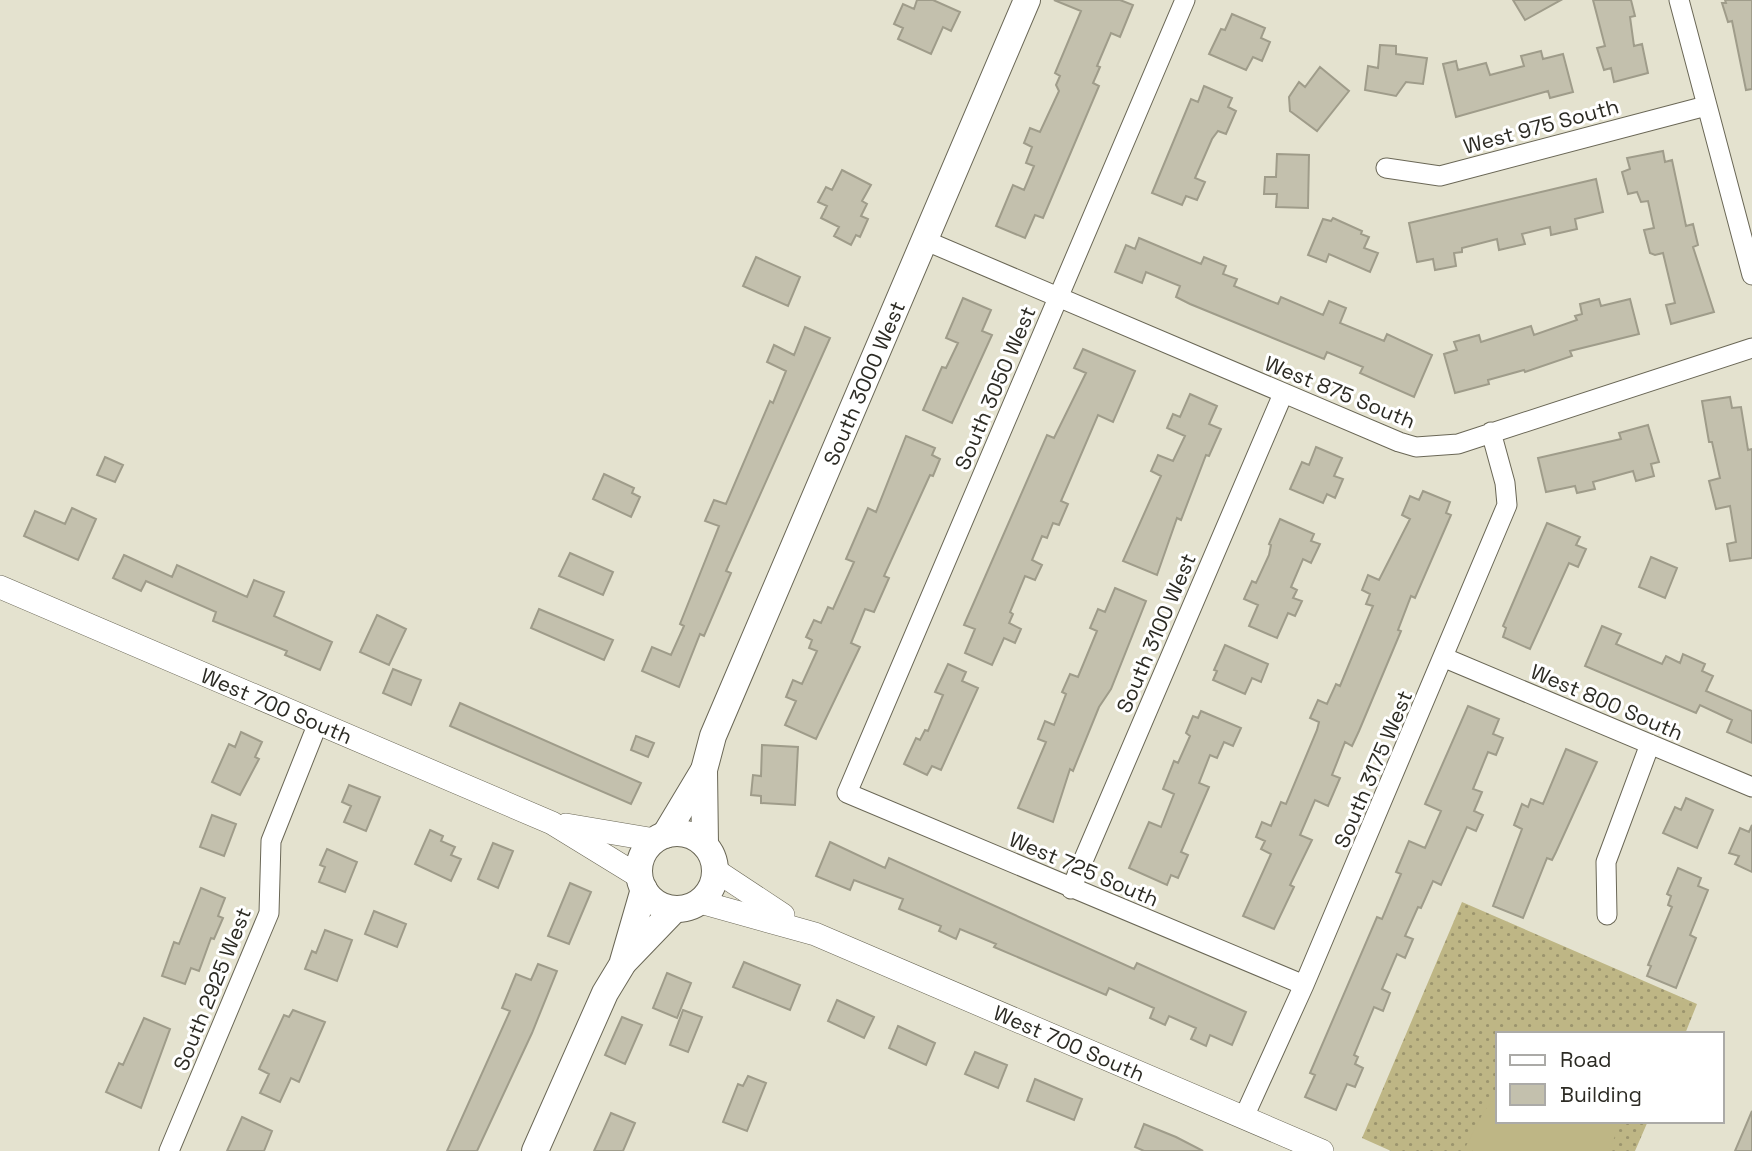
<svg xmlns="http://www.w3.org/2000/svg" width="1752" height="1151" viewBox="0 0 1752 1151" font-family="'Space Grotesk',sans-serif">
	<defs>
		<pattern id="grass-dots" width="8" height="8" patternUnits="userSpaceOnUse" patternTransform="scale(1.75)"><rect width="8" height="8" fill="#beb685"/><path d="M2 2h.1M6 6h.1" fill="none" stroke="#9b946d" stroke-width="1.8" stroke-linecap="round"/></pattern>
	</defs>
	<rect width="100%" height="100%" fill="#e4e2cf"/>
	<path fill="url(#grass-dots)" d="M1462,902L1697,1004L1685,1034H1498V1121H1648L1635,1151H1391L1362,1138Z"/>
	<path fill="#beb685" d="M1498,1095V1121H1621L1609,1151H1473L1465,1148L1484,1111Z"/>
	<path fill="#c3c0ad" stroke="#9f9c8a" stroke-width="2" d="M917,0H933L960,12L951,31L943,27L931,54L898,39L903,28L894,24L903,4L914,9Z
		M1054,0H1120L1133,5L1120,37L1111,33L1097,66L1100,67L1093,83L1099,86L1043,218L1035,215L1025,238L996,226L1013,185L1024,190L1034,166L1026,163L1032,147L1024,143L1030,128L1040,132L1059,91L1056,85L1060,76L1055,73L1081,11Z
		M1513,0H1561L1525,20Z
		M1593,0H1631L1635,16L1630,17L1634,46L1642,44L1648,73L1614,82L1611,68L1604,70L1597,48L1605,46Z
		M1725,0H1752V89L1746,90L1732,21L1728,22L1722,3H1726Z
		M1232,14L1265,28L1261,38L1270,42L1262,61L1253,57L1246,70L1209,54L1221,29L1225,30Z
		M1380,45L1396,46V54L1427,58L1423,84L1406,82L1396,96L1365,90L1368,66L1378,68Z
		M1541,51L1543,59L1563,54L1573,92L1550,98L1548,91L1456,117L1443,64L1456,61L1458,70L1486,63L1490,75L1524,66L1521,56Z
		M1320,67L1349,91L1317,131L1290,111L1289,97L1299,82L1305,87Z
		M1204,86L1232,98L1228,107L1236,111L1226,134L1218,131L1212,139L1195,178L1205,182L1197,200L1186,196L1182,205L1152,193L1191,99L1198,102Z
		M1663,151L1665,162L1672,160L1686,226L1693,224L1698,245L1693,247L1714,312L1671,324L1666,305L1675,303L1663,253L1655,255L1650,253L1644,230L1654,228L1648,201L1641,202L1637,192L1628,194L1622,172L1630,169L1627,158Z
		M1277,154L1309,155L1308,208L1276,207L1277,194H1264L1265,177H1276Z
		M842,170L871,185L862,201L867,204L861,216L868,219L860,237L856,235L851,245L834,236L839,227L821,218L827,206L818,202L826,187L832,190Z
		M1596,179L1603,212L1575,219L1577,229L1551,235L1550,227L1522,234L1525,244L1499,250L1497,239L1462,248V252L1454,253L1456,266L1435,270L1433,259L1417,262L1409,223Z
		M1333,218L1362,231L1361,234L1369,237L1364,248L1378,253L1370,272L1329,254L1326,262L1308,255L1323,219L1331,221Z
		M1139,238L1201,264L1204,257L1226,266L1223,274L1237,279L1234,286L1278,304L1281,297L1323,315L1329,301L1346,308L1340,323L1384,341L1387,334L1432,355L1414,397L1360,373L1363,367L1327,352L1324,359L1190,304L1176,297L1180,286L1146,272L1142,283L1115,272L1126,245L1135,249Z
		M756,257L800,277L788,306L743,286Z
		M963,298L991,310L982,331L992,335L952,423L923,410L942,367L946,368L958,343L946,338Z
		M1599,299L1601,306L1630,299L1639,334L1570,351L1572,356L1525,372L1524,370L1488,380L1489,384L1455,393L1444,354L1457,350L1454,342L1479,335L1481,342L1531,326L1534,335L1577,320L1575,316L1582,314L1580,304Z
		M805,327L830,338L726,571L731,573L704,636L700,634L679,687L642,671L652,647L671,655L684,626L680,624L719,526L705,521L714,500L726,504L770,401L773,403L786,371L767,362L774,345L794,355Z
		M1083,349L1135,371L1113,422L1098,415L1061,501L1068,504L1059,525L1053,523L1047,538L1042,536L1032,560L1042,565L1035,580L1025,576L1010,612L1013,614L1009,623L1021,629L1015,643L1004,638L992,665L965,653L975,629L964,625L1047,435L1054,438L1086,373L1074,368Z
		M1190,394L1217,406L1209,424L1221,429L1209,456L1206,455L1181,520L1177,518L1157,575L1123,561L1161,476L1151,471L1158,455L1173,461L1185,436L1167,428L1173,414L1180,417Z
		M1730,397L1732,408L1741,407L1748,450L1752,449V558L1730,561L1727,544L1736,542L1730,506L1716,509L1709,481L1720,478L1712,442H1709L1702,401Z
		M1648,425L1659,462L1651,464L1654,476L1636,481L1633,471L1593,482L1595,489L1577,493L1575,486L1546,492L1538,458L1621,439L1619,433Z
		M906,436L935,448L932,455L940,459L933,476L930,475L884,576L889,578L874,612L865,609L851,643L860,647L816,739L785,725L796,701L786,697L793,680L802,684L817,651L809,648L812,640L806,637L814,620L821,623L828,607L833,609L854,562L846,559L868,508L876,512Z
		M1316,447L1342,458L1334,476L1343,479L1335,498L1327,494L1323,503L1290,489L1302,462L1309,465Z
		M105,457L123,465L115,482L97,475Z
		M604,474L634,488L632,493L640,497L631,517L593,499Z
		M1423,491L1450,502L1446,513L1451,515L1415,598L1411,596L1398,630L1401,631L1359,731L1352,746L1345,742L1332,775L1340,778L1328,806L1315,800L1300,835L1312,840L1290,885L1294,887L1274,929L1243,916L1271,854L1261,849L1265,841L1256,837L1262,822L1271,826L1281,802L1286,804L1317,730L1319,722L1310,718L1318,700L1327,704L1336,684L1340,686L1373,606L1366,604L1370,594L1362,590L1368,575L1379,580L1410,519L1402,515L1410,496L1419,500Z
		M72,508L96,519L78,560L24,536L35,511L65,524Z
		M1280,519L1314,534L1311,541L1320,544L1311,563L1303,559L1291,587L1297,590L1293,598L1302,601L1295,616L1288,613L1277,638L1249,626L1258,605L1244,599L1252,581L1256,583L1269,555L1271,545L1269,544Z
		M1547,523L1580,537L1576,545L1586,549L1578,567L1569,563L1530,649L1503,637L1506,628L1503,626Z
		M570,553L613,572L603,595L559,576Z
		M124,555L172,577L177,565L247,597L254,580L284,592L274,616L332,642L320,670L285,655L287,651L213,621L216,612L146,581L141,591L113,578Z
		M1651,557L1677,568L1665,598L1639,587Z
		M1115,588L1146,601L1111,689L1099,707L1073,771L1070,769L1053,822L1018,808L1046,742L1038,739L1045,721L1054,725L1066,694L1062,692L1070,674L1078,677L1097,631L1090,628L1098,609L1105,612Z
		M539,609L613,640L604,660L531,628Z
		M377,615L406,629L389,665L360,652Z
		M1602,626L1621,634L1616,644L1662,664L1666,656L1680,663L1683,654L1705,664L1702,671L1713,676L1706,691L1752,711V743L1727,732L1732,720L1700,705L1696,713L1585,666Z
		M1225,645L1268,664L1261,682L1252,678L1245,694L1213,680L1217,671L1214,670Z
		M948,664L966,672L962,681L978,688L941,770L932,766L927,775L904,764L916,738L920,740L925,730L928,731L943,695L935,692Z
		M393,669L421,680L411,705L383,693Z
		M460,703L641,783L631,804L450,726Z
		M1468,706L1499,719L1493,734L1503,738L1496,755L1488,752L1473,789L1482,792L1474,811L1483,815L1476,831L1467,827L1441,885L1433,881L1421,908L1418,907L1405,936L1413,939L1405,958L1397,954L1382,989L1390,993L1383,1011L1374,1007L1354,1055L1358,1057L1355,1064L1363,1068L1355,1087L1347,1084L1336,1110L1305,1097L1315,1075L1310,1073L1377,917L1382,919L1401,874L1396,872L1409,841L1425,848L1441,811L1425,804Z
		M1201,711L1241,728L1233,746L1224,742L1217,758L1210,755L1199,783L1209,787L1181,852L1188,855L1178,878L1171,875L1167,885L1129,868L1149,822L1161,827L1174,794L1163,789L1174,761L1178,763L1190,736L1186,733L1193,716L1198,718Z
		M241,732L262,742L255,757L259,759L240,795L212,782L229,744L235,747Z
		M636,736L654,743L648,757L631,750Z
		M762,745L798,747L795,805L761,803V796L751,795L753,775L761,776Z
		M1566,749L1597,762L1556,852L1552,860L1547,858L1523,918L1493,906L1522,829L1514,825L1522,804L1528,807L1531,799L1543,804Z
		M349,785L380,797L366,831L344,822L351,806L342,802Z
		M1686,798L1713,810L1697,848L1663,833L1675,807L1681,810Z
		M212,815L236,824L224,856L200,847Z
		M1752,825V872L1735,864L1739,856L1729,853L1740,828L1749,832Z
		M430,830L443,836L441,841L455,847L451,855L461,859L451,881L415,864Z
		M830,842L885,868L889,858L1134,969L1137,963L1246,1012L1232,1045L1210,1035L1206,1046L1191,1039L1196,1028L1169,1016L1165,1025L1150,1018L1154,1008L1109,988L1106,995L994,947L996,944L960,929L956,939L939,931L941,926L899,909L903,899L854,880L850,890L816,876Z
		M493,843L513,851L498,888L478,879Z
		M327,849L357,862L345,892L319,882L325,867L320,865Z
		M1678,868L1701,878L1698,886L1708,890L1690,935L1696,938L1676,988L1647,976L1651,966L1648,965L1672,907L1668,905L1671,896L1667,894Z
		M570,883L591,892L569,944L548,936Z
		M201,888L225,898L218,916L223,918L214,939L211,938L199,971L191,968L185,984L162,976L174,942L179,944Z
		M374,911L406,924L397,947L365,934Z
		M325,930L352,940L337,981L305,969L312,951L316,953Z
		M744,962L800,985L790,1010L733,987Z
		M538,964L557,971L532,1033L477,1151H447L510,1011L502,1008L516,974L531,980Z
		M667,973L691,983L677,1018L653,1008Z
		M837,1000L874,1017L864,1038L828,1021Z
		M293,1010L325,1022L299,1082L291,1078L280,1102L260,1093L269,1074L259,1069L284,1015L289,1017Z
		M683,1010L702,1017L688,1052L670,1045Z
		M622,1017L642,1025L625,1064L605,1055Z
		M144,1018L170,1029L141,1108L106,1092L119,1063L123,1065Z
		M898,1026L935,1043L926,1065L889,1048Z
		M975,1052L1007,1065L998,1088L965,1074Z
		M748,1076L766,1083L747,1131L723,1122L738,1084L743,1086Z
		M1035,1079L1082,1099L1074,1120L1027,1101Z
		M1752,1111V1151H1735Z
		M611,1113L635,1123L623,1151H594Z
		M242,1117L272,1131L264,1151H227Z
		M1144,1124L1176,1137L1203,1151H1144L1135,1147Z"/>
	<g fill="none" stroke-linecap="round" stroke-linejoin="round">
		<g stroke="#6a6756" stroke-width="21">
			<path id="minor" d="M1185,0L847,793L1304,985
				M1679,0L1752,275
				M1386,168L1440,176L1706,106
				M924,240L1399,442L1416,447L1458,444L1752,348
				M1445,658L1752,787
				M1071,889L1283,394
				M1607,915L1606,862L1650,744
				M1244,1117L1304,985L1507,505L1505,483L1491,432
				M169,1151L269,913L271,841L318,723"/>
		</g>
		<g stroke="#6a6756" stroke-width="24">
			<g id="tertiary">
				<path id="s1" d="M0,587L552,823L640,877"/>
				<path d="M566,825L655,840"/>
				<path d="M715,870L783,915"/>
				<path id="s2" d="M700,902L815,934L1322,1151"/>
			</g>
		</g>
		<g stroke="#6a6756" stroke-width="28">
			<g id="secondary">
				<circle cx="677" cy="871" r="38"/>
				<path d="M665,835L704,770"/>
				<path id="s3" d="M705,845L704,770L713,736L1027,0"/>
				<path d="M625,961L675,909"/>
				<path d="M535,1151L605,993L622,965L644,889"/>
			</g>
		</g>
		<use href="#minor" stroke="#fff" stroke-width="19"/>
		<use href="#tertiary" stroke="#fff" stroke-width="23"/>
		<use href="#secondary" stroke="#fff" stroke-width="26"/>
	</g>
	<g text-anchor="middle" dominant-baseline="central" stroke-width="6" stroke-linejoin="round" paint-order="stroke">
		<g font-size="21" fill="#2c2b24" stroke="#fff">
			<text transform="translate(1541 126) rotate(-15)">West 975 South</text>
			<text stroke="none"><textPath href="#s3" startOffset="494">South 3000 West</textPath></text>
			<text transform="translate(995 388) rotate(-67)">South 3050 West</text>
			<text transform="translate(1340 392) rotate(22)">West 875 South</text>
			<text transform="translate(1156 633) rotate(-67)">South 3100 West</text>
			<text transform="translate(1607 702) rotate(23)">West 800 South</text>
			<text stroke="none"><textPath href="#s1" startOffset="301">West 700 South</textPath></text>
			<text transform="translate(1373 769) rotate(-67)">South 3175 West</text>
			<text transform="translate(1084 869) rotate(23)">West 725 South</text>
			<text transform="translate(212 989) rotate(-68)">South 2925 West</text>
			<text stroke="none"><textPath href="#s2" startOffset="396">West 700 South</textPath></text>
		</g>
	</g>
	<rect x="1496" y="1032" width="228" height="91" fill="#ffffff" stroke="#abaaa7" stroke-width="2"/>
	<rect x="1510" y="1055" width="35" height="10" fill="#ffffff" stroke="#abaaa7" stroke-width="2"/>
	<text x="1560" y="1067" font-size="21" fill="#2c2b24">Road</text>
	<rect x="1510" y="1084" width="35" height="21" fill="#c3c0ad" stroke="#abaaa7" stroke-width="2"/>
	<text x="1560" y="1102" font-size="21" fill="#2c2b24">Building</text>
</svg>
